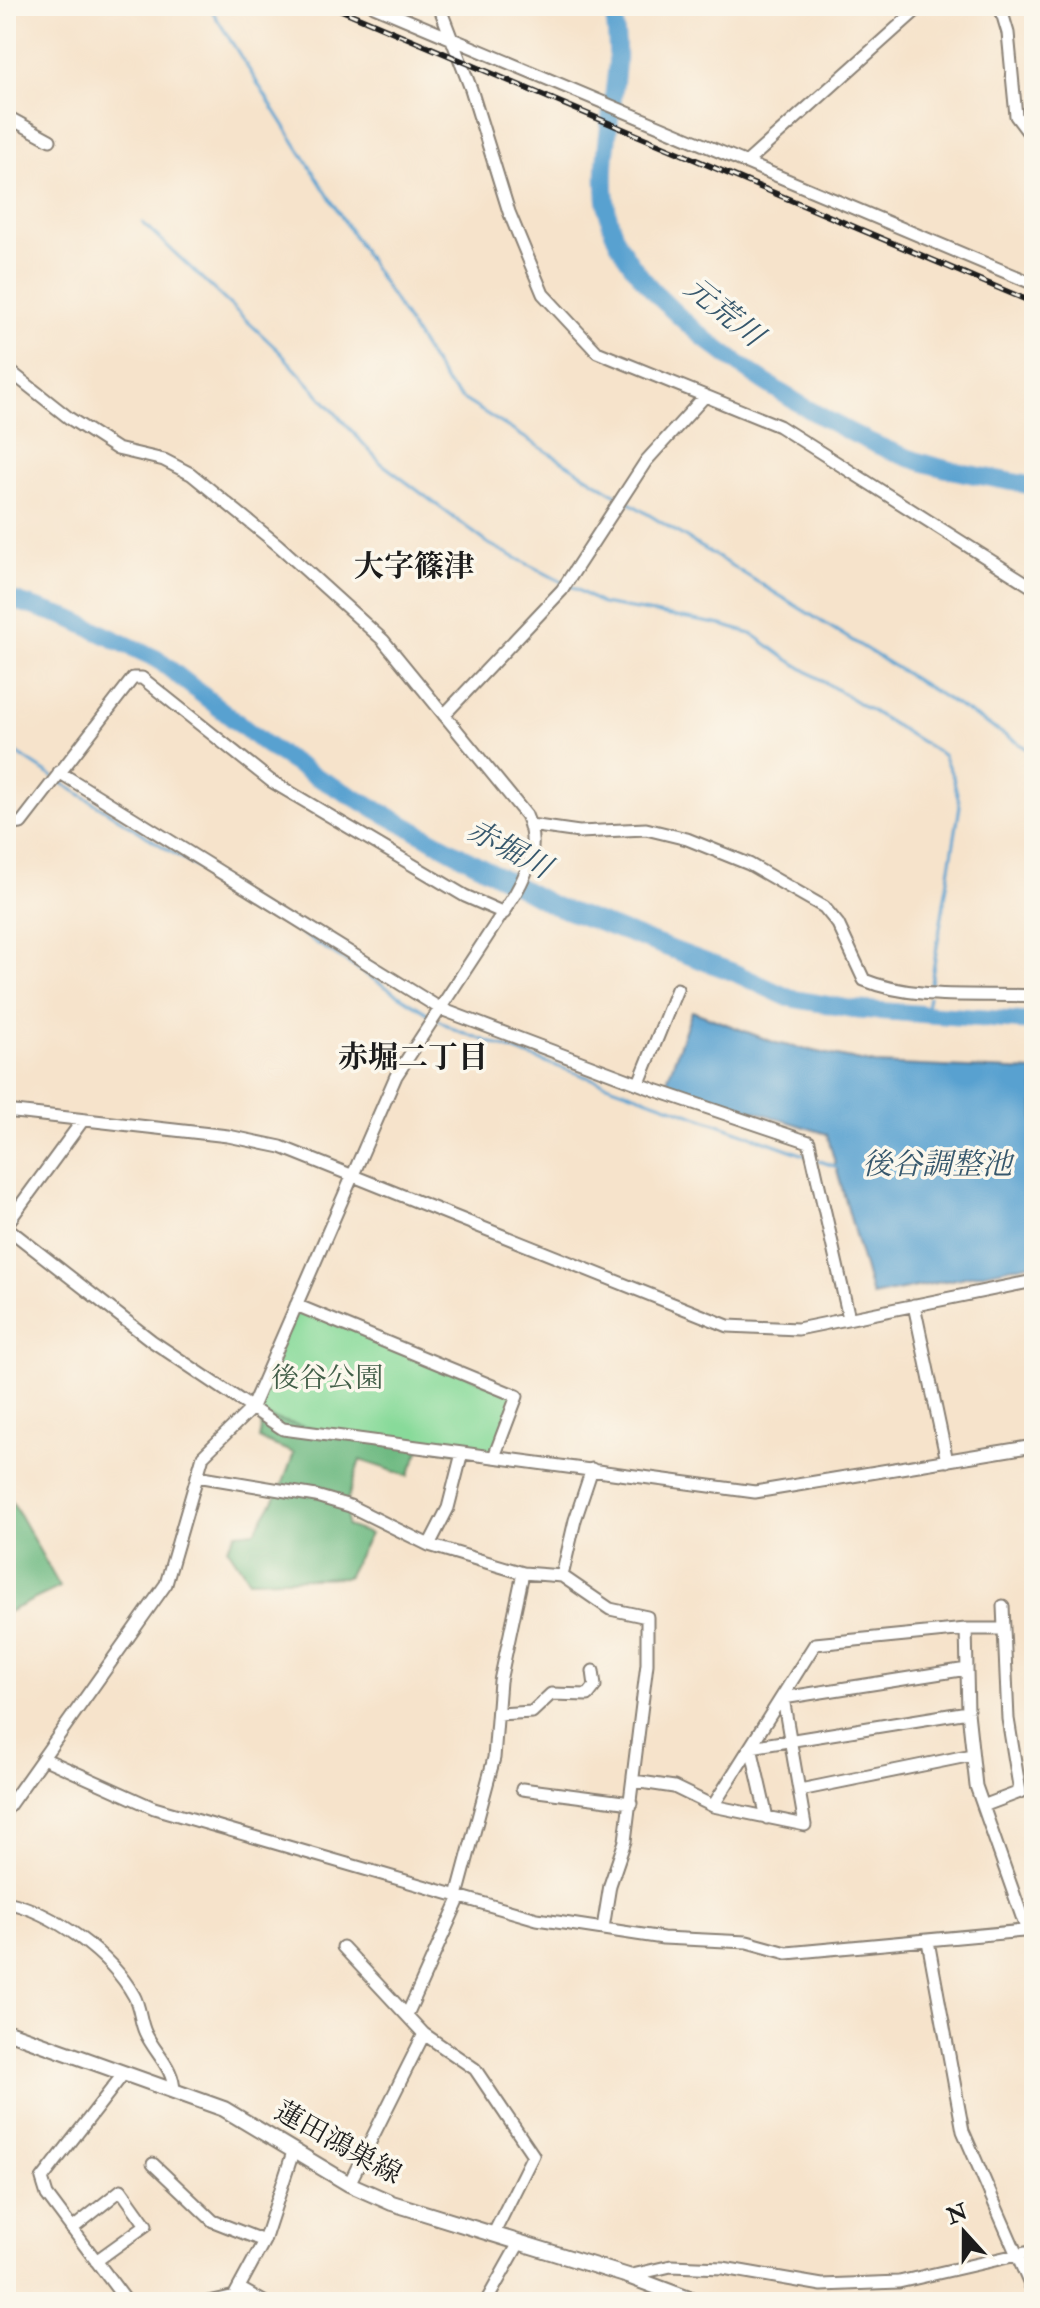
<svg xmlns="http://www.w3.org/2000/svg" width="1040" height="2308" viewBox="0 0 1040 2308" font-family="'IM FELL Double Pica','Noto Serif JP',serif">
	<rect width="100%" height="100%" fill="#fbf7ec"/>
	<filter id="ink" filterUnits="userSpaceOnUse"><feTurbulence type="fractalNoise" baseFrequency=".0125" numOctaves="2"/><feDisplacementMap in="SourceGraphic" scale="16" xChannelSelector="R" yChannelSelector="G"/><feConvolveMatrix kernelMatrix="1 2 1 2 8 2 1 2 1" color-interpolation-filters="sRGB"/></filter>
	<filter id="wash" filterUnits="userSpaceOnUse"><feTurbulence type="fractalNoise" baseFrequency=".006" numOctaves="4" result="noise"/><feDisplacementMap in="SourceGraphic" scale="32" xChannelSelector="R" yChannelSelector="G"/><feGaussianBlur stdDeviation="1.8" result="paint"/><feColorMatrix in="noise" values="0 0 0 0 0 0 0 0 0 0 0 0 0 0 0 0 0 1.4 0 .05"/><feComposite in="paint" operator="in"/></filter>
	<g filter="url(#wash)">
		<rect width="100%" height="100%" fill="#f6e3cb"/>
		<path fill="#88da9a" stroke="#527b5b" stroke-width="2" d="M296,1305L517,1396L494,1457L283,1429L251,1409Z"/>
		<path fill="#6eba82" stroke="#456b4f" stroke-width="2" d="M263,1416L339,1436L421,1447L408,1476L360,1460L347,1501V1526L370,1534L347,1577L249,1580L227,1547L236,1533L255,1531L281,1488L294,1453L259,1439Z
			M6,1491L60,1587L6,1613Z"/>
		<path fill="#59a1d0" stroke="#3a5e76" stroke-width="2" d="M692,1011L776,1043L875,1064L1034,1071V1263L872,1296L827,1134L666,1083Z"/>
		<g fill="none" stroke-linecap="round" stroke-linejoin="round">
			<path stroke="#59a1d0" stroke-width="3" d="M209,6L446,383L461,398L618,496
				M143,223L279,351L381,463L489,544L562,582
				M625,500L1034,753
				M569,585L602,604L722,625L754,635L784,657L943,755L953,777L960,806L930,989
				M6,746L53,777
				M59,781L432,1016
				M925,1016L929,997
				M438,1020L456,1030L810,1157
				M817,1160L840,1168"/>
			<path stroke="#59a1d0" stroke-width="18" d="M613,6C615,24 618,43 617,61C614,111 597,168 609,218C630,311 829,432 915,460C953,473 995,478 1034,486
				M6,598L69,618L157,659L266,745L313,775L552,905L733,972L789,998L852,1009L1034,1022"/>
		</g>
	</g>
	<g filter="url(#ink)">
		<g fill="none" stroke-linecap="round" stroke-linejoin="round">
			<g stroke="#898074" stroke-width="15">
				<path id="minor" d="M374,6L1034,284
					M439,6L471,89L509,212L543,294L597,352L779,426L1034,588
					M1000,6L1008,33L1016,116L1034,140
					M6,116L50,140
					M747,162L921,6
					M6,368L69,418L117,449L164,460L191,474L278,545L383,640L526,815C539,844 530,868 515,894L396,1076L251,1409L203,1456L166,1584L6,1810
					M444,715L562,590L646,461L705,396
					M59,772L441,1009L655,1090L809,1142L849,1318
					M6,819L12,824L21,823L133,678H142L271,781L465,896L504,913
					M530,825L579,832L646,829L687,839L749,864L824,907L838,924L864,980C915,1001 980,993 1034,996
					M639,1083L677,989
					M6,1111L228,1136L281,1147L728,1326L798,1329L1034,1281
					M6,1225L83,1120
					M6,1227L152,1341L283,1429L755,1492L1034,1446
					M296,1305L517,1396L494,1457
					M914,1305L947,1461
					M197,1476L316,1496L350,1506L429,1545L448,1508L462,1453
					M429,1545L523,1573L562,1576L575,1520L592,1469
					M562,1576L610,1609L647,1617V1664L625,1841L610,1885L603,1928
					M966,1629L968,1712L976,1786L1027,1931
					M783,1698L805,1825L713,1806L815,1644L966,1629H1004
					M783,1698L967,1669
					M498,1714L532,1712L551,1694L588,1695L595,1686L593,1671
					M45,1759L154,1808L537,1919L663,1938L747,1942L787,1953L1034,1930
					M634,1781L674,1787L713,1806
					M522,1789L631,1803
					M800,1790L972,1755
					M983,1806L1020,1792L1008,1719L1003,1606
					M767,1818L751,1747L968,1712
					M457,1896L494,1758L500,1681L523,1573
					M6,1902C53,1912 111,1954 134,1996C140,2007 140,2021 145,2032C155,2054 174,2067 174,2092
					M928,1941L963,2131L1034,2294
					M343,1947L424,2034L475,2069L533,2155L493,2235
					M407,2015L460,1897
					M124,2073L42,2179L47,2195L127,2302
					M153,2164L213,2221L264,2241
					M349,2184L424,2034
					M72,2229L121,2190L146,2225L96,2261
					M628,2276L671,2266L723,2268L822,2285L899,2282L1034,2251
					M239,2288L264,2302
					M209,2302L235,2296
					M231,2302L264,2241L293,2152
					M486,2302L519,2243"/>
			</g>
			<g stroke="#898074" stroke-width="18">
				<path id="major" d="M6,2031L224,2109L349,2184L392,2203L628,2276L697,2302"/>
			</g>
			<use href="#minor" stroke="#fff" stroke-width="11"/>
			<use href="#major" stroke="#fff" stroke-width="14"/>
			<g stroke="#1c1c1c" stroke-width="6">
				<path id="rail" d="M332,6L1034,303"/>
			</g>
			<use href="#rail" stroke="#fbf7ec" stroke-width="3" stroke-dasharray="9" stroke-linecap="butt"/>
		</g>
	</g>
	<g text-anchor="middle" dominant-baseline="central" stroke-width="7" stroke-linejoin="round" paint-order="stroke">
		<g font-size="28" fill="#425e48" stroke="#fbf7ec">
			<text x="327" y="1378">後谷公園</text>
		</g>
		<g font-size="28" fill="#1c1c1c" stroke="#fbf7ec">
			<text transform="translate(338 2143) rotate(29)">蓮田鴻巣線</text>
		</g>
		<g font-size="30" font-style="italic" fill="#37586d" stroke="#fbf7ec">
			<text transform="translate(724 312) rotate(39)">元荒川</text>
			<text transform="translate(509 849) rotate(28)">赤堀川</text>
			<text x="937" y="1164">後谷調整池</text>
		</g>
		<g font-size="30" font-weight="bold" fill="#1c1c1c" stroke="#fbf7ec">
			<text x="414" y="566">大字篠津</text>
			<text x="413" y="1057">赤堀二丁目</text>
		</g>
	</g>
	<rect width="1040" height="2308" fill="none" stroke="#fbf7ec" stroke-width="32"/>
	<g transform="translate(964 2232) rotate(339)" stroke="#fbf7ec" stroke-width="6" paint-order="stroke">
	<path d="M0-6L14 30L0 20L-14 30Z" fill="#1c1c1c"/>
	<text y="-12" font-size="22" font-weight="bold" text-anchor="middle" fill="#1c1c1c">N</text>
	</g>
</svg>
